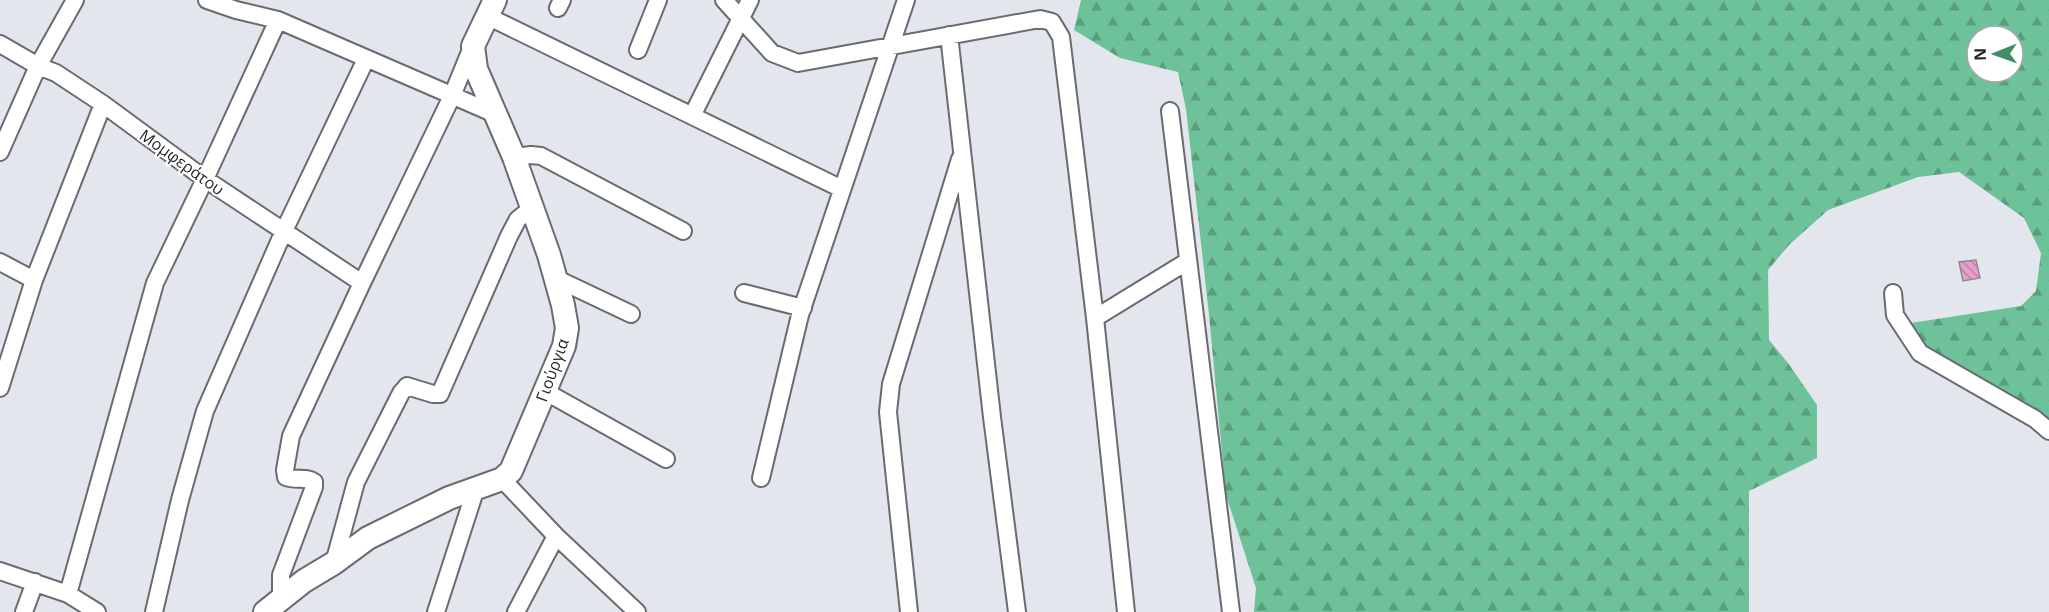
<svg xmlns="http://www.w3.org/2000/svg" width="2049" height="612" viewBox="0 0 2049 612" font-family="'Open Sans',sans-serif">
	<defs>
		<pattern id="forest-firs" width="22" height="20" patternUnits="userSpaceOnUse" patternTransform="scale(1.5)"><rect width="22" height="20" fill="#6dc299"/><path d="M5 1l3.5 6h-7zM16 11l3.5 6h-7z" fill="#599d7d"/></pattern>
		<pattern id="building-back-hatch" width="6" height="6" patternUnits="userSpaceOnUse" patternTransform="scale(1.5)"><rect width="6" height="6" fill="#e7a0cd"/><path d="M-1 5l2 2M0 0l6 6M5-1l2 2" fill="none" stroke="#bb82a6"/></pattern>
	</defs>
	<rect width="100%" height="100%" fill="#e3e6ed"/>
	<path fill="url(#forest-firs)" fill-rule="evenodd" d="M1081,0H2049V427L1912,342L1911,323L2021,306L2036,291L2041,253L2024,218L1959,172L1918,177L1828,210L1789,245L1768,270L1769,340L1788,363L1817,405V458L1749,491V612H1254L1256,588L1226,495L1209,315L1186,109L1178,72L1120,58L1074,30ZM1977,36H2013V72H1977Z"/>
	<path fill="url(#building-back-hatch)" stroke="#8e878b" stroke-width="1.5" d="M1976,260L1980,278L1963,281L1959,262Z"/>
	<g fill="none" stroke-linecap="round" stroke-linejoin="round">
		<g stroke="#696b71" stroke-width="20">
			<path id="street" d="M207,0L236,10L278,20L495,114
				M724,0L772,53L798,63L1040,19L1052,22L1061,37L1095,318L1126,612
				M558,8L562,0
				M487,16L842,189
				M949,35L992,417L1017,612
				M0,44L38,66L56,73L103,104L205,179L362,283
				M638,50L658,0
				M1170,111L1231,612
				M692,116L750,0
				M0,152L38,66L75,0
				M514,157L531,155L541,156L683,231
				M0,262L34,280
				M555,278L631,314
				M744,293L803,308
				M1893,293L1895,315L1920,353L2035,419L2049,431
				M1095,318L1188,261
				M0,388L34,280L103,104
				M546,392L666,459
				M761,478L800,315L906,0
				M502,479L556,536L637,612
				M334,563L356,482L401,393L407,386L433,394H440L509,236L518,219L532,208
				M0,571L68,594L97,612
				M68,594L155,283L205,179L278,20
				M281,598V575L314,487V482C306,476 296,481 286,477L285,470L291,436L362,283L452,96L472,47
				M24,612L35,582
				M154,612L180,500L205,411L283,233L366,59
				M436,612L476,488
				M516,612L556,536
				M909,612L888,412L891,384L960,159"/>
		</g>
		<g stroke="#696b71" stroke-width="26">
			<path id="secondary" d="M265,612L304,581L334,563L368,538L449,498L502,479L511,471L564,346L567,328L563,305L549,255L514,157L476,69L473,46L495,0"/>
		</g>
		<use href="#street" stroke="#fff" stroke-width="16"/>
		<use href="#secondary" stroke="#fff" stroke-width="22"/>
	</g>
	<g text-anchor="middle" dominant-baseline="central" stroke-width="4.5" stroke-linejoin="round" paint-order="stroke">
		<g font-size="16" fill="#242527" stroke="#fff">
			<text transform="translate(182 162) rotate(36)">Μομφεράτου</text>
			<text transform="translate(552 370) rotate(-70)">Γιούργια</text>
		</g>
	</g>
	<g transform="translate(1995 54) rotate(269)"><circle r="28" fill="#ffffff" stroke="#a7a8a9" stroke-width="1.5"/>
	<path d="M0-4.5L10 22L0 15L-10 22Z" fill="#3c9063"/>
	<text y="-9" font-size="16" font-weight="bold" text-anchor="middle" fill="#242527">N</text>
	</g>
</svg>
